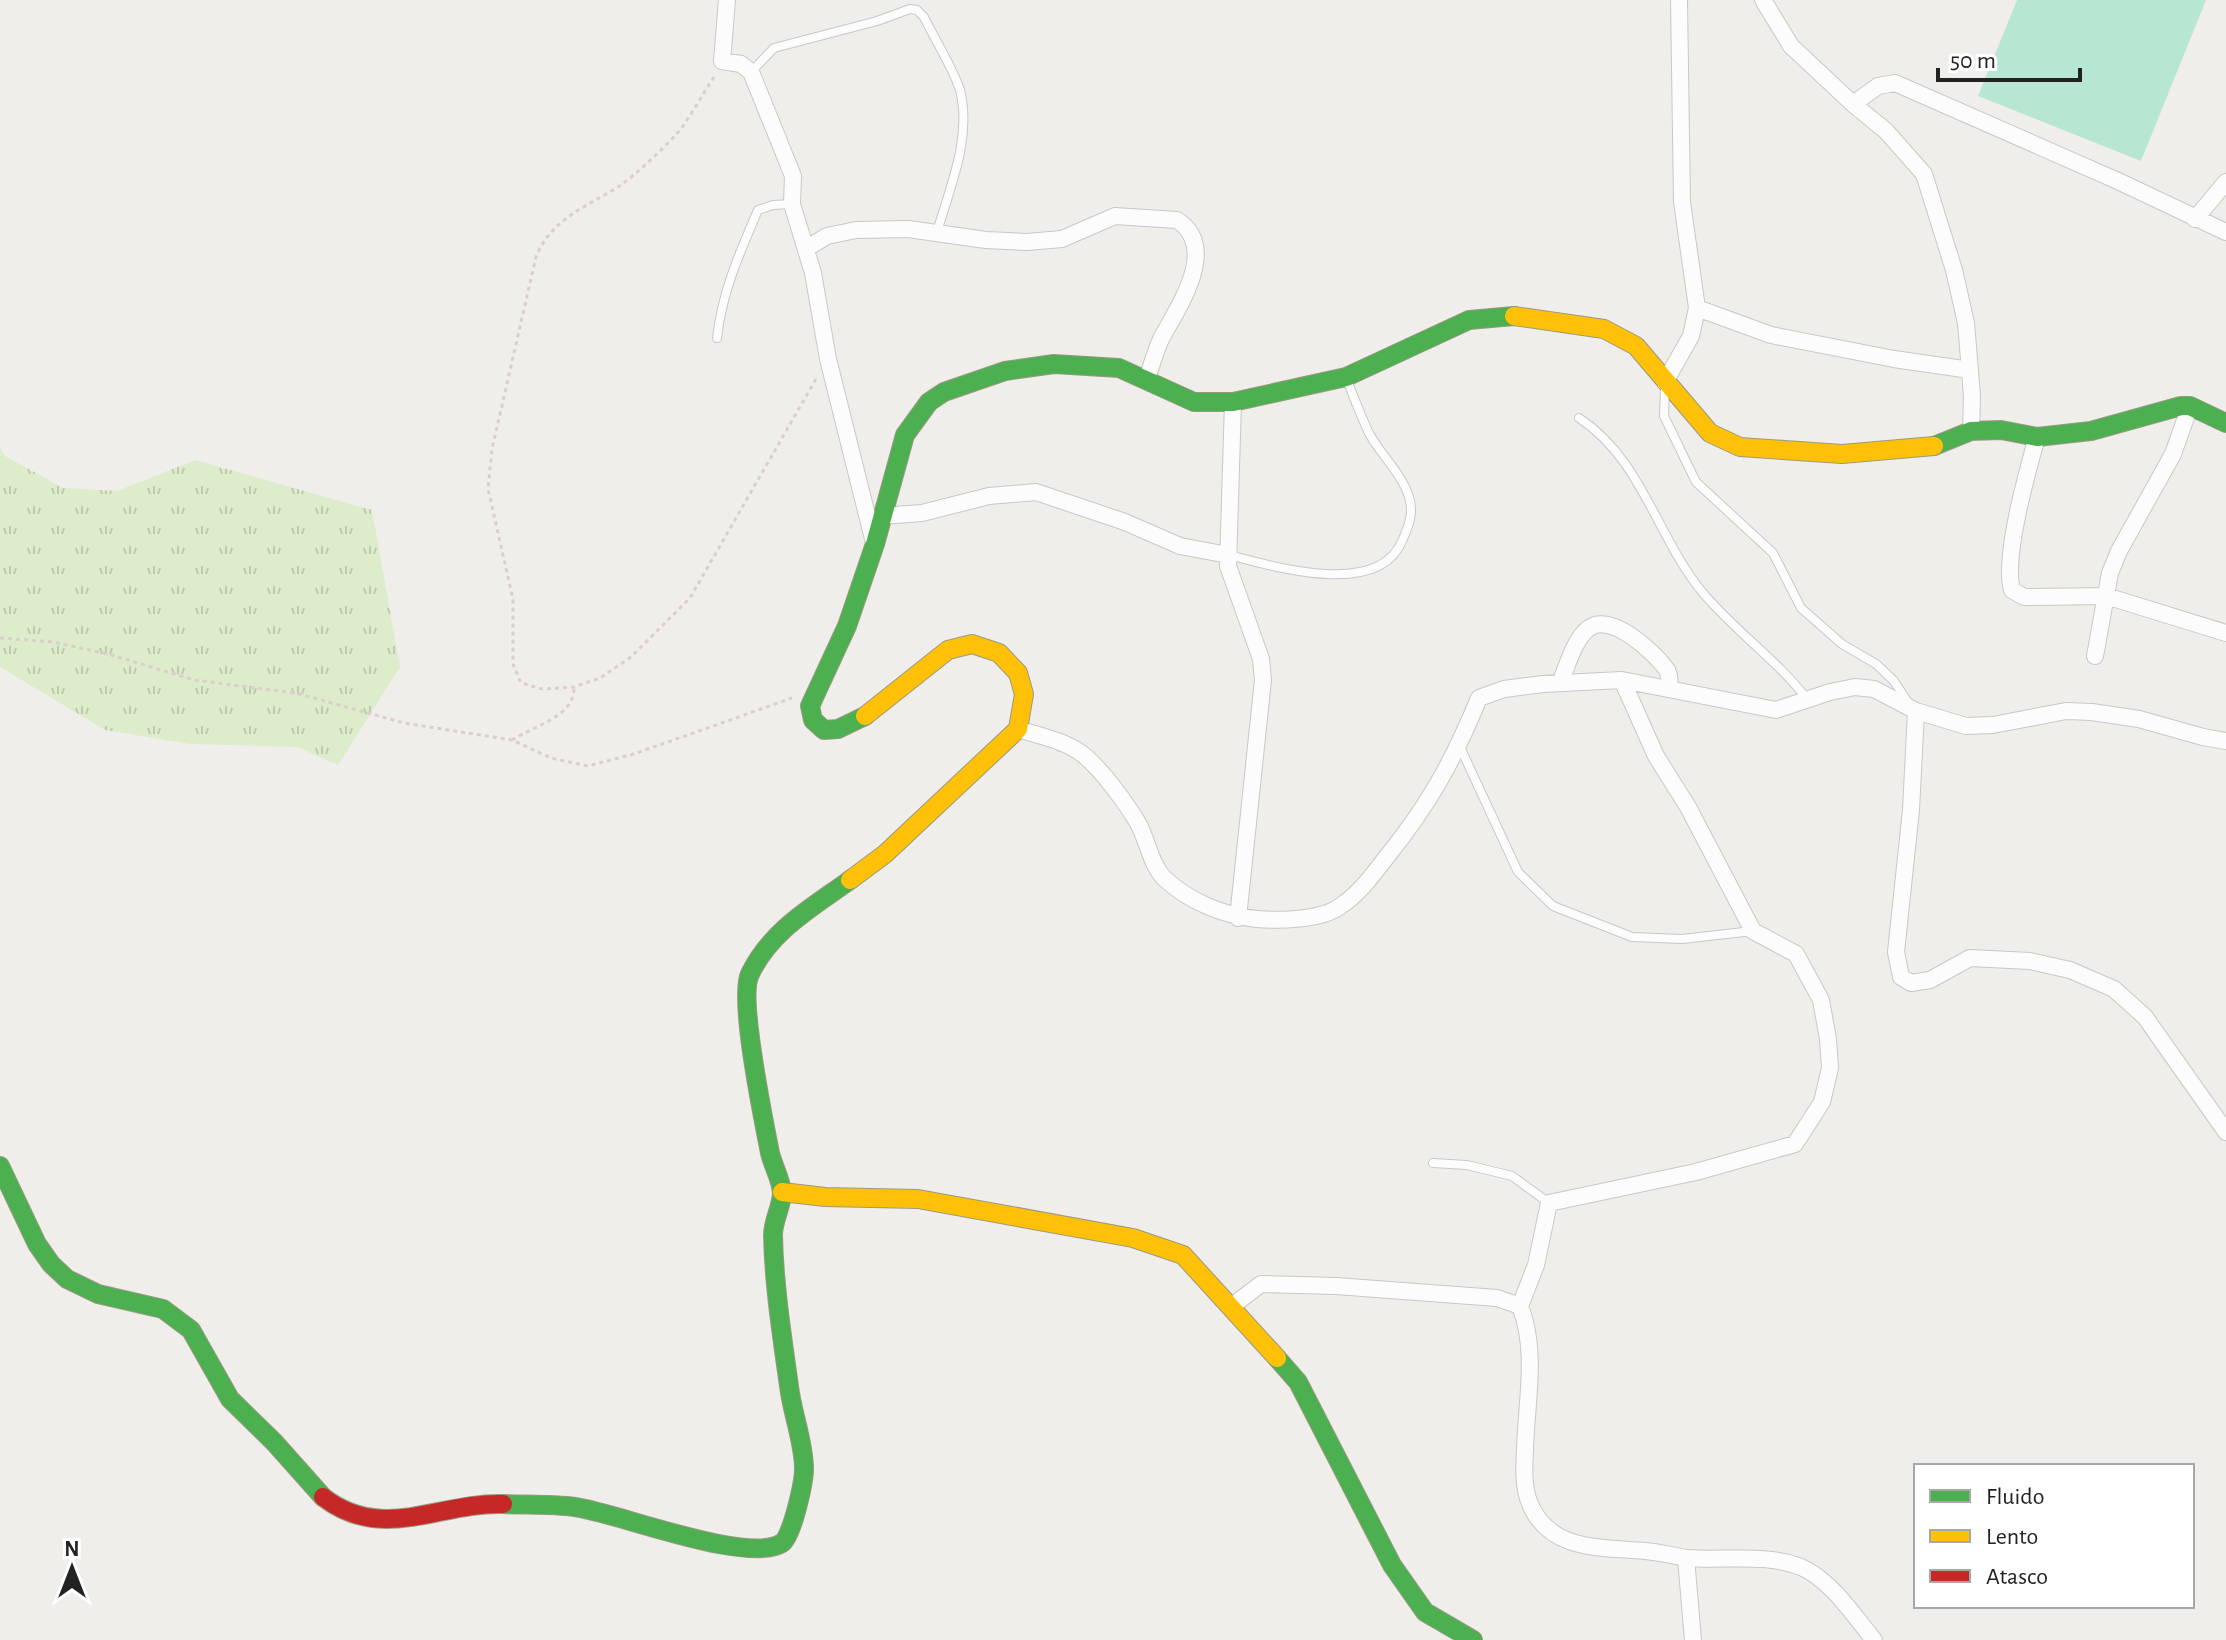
<svg xmlns="http://www.w3.org/2000/svg" width="2226" height="1640" viewBox="0 0 2226 1640" font-family="'Alegreya Sans',sans-serif">
	<defs>
		<pattern id="grass-tufts" width="24" height="20" patternUnits="userSpaceOnUse" patternTransform="scale(2)"><rect width="24" height="20" fill="#ddeccb"/><path d="M3 7l-1-3M5 7V3M7 7l1-3M15 17l-1-3M17 17v-4M19 17l1-3" fill="none" stroke="#bdcaae"/></pattern>
	</defs>
	<rect width="100%" height="100%" fill="#f0eeeb"/>
	<path fill="url(#grass-tufts)" d="M0,448L5,456L63,488L117,491L195,460L372,510L400,667L338,765L297,747L190,744L105,730L0,667Z"/>
	<path fill="#b7e6d2" d="M2017,0H2206L2141,161L1978,96Z"/>
	<g fill="none" stroke-linecap="round" stroke-linejoin="round">
		<g stroke="#c9c8c7" stroke-width="10">
			<path id="lane" d="M751,72L774,48L877,21L910,9L917,10L924,17C934,38 954,70 960,90C972,138 950,187 937,232
				M717,338C722,292 740,252 758,210L773,205L792,204
				M1665,388L1664,416L1696,482L1773,553L1801,608L1842,644L1876,664L1894,681L1907,701
				M1579,418C1642,459 1657,538 1703,593C1735,631 1777,660 1807,699
				M1229,555C1276,567 1380,599 1403,539C1409,525 1414,512 1409,497C1402,474 1382,456 1370,435C1361,417 1354,397 1346,378
				M1460,747L1518,872L1553,906L1632,937L1682,939L1753,931
				M1433,1163L1467,1165L1512,1176L1549,1203"/>
		</g>
		<g stroke="#c9c8c7" stroke-width="18">
			<path id="street" d="M727,0L722,61L741,64L751,72L793,176L792,204L813,273L828,359L874,543
				M1763,0L1791,46L1853,104L1886,131L1924,174L1954,270L1966,323L1972,396L1971,431
				M1853,104L1878,86L1895,83L2118,181L2226,232
				M2195,219L2226,182
				M807,248L827,236L856,230L908,229L986,240L1027,242L1062,239L1115,216L1177,220C1220,248 1178,307 1161,339C1155,352 1151,368 1146,381
				M1697,308L1771,335L1894,359L1970,370
				M1665,382L1691,336L1697,308L1682,202L1679,0
				M1233,402L1228,566L1261,659L1263,680L1238,918
				M2037,437C2027,473 2003,557 2012,590L2024,597L2106,596L2226,633
				M882,516L922,513L989,496L1036,492L1125,522L1180,546L1228,555
				M2095,656L2110,573L2119,551L2173,454L2190,406
				M1622,680L1656,756L1688,807L1753,931L1796,954L1821,1000L1828,1039L1830,1068L1822,1102L1795,1144L1696,1172L1549,1203L1536,1265L1520,1306C1538,1351 1526,1403 1525,1450C1524,1467 1523,1488 1530,1504C1550,1552 1602,1547 1645,1551C1659,1552 1673,1556 1687,1558C1724,1561 1766,1553 1801,1567C1831,1580 1854,1616 1874,1640
				M1560,683C1567,667 1574,639 1589,628C1612,612 1655,653 1667,670C1670,676 1670,682 1669,689
				M1916,711L1911,810L1896,952L1901,977L1911,983L1930,980L1970,958L2030,961L2070,970L2114,989L2145,1017L2226,1132
				M1018,729C1039,736 1063,740 1081,753C1100,767 1126,803 1138,823C1147,839 1151,865 1164,878C1188,901 1224,916 1257,919C1278,921 1321,920 1339,907C1358,895 1372,876 1385,859C1429,805 1453,761 1479,698L1504,689L1543,684L1622,680L1776,710L1830,692L1855,687L1874,689L1916,711L1966,726L1993,725L2066,711L2092,712L2139,719L2203,737L2226,741
				M1232,1306L1261,1284L1336,1286L1497,1298L1520,1306
				M1686,1558L1693,1640"/>
		</g>
		<g stroke="#999a82" stroke-width="20">
			<path id="fast" d="M1934,446L1971,431L2001,430L2037,437L2091,431L2181,406H2190L2226,423
				M865,716L838,729L824,730L813,720L810,706L847,626L875,544L905,435L929,402L944,392L1005,371L1054,364L1119,368L1194,402H1233L1346,377L1469,320L1514,316
				M0,1166L37,1244L51,1264L67,1279L98,1294L163,1309L191,1330L230,1399L274,1442L323,1497
				M1277,1358L1298,1382L1392,1565L1425,1612L1473,1640
				M503,1504C526,1505 552,1504 575,1507C618,1513 748,1565 782,1543C792,1537 804,1482 804,1469C804,1442 792,1413 789,1386C782,1336 774,1285 773,1235C773,1221 781,1208 782,1194C782,1181 773,1166 770,1153C764,1122 738,997 750,974C771,930 813,907 850,880"/>
		</g>
		<g stroke="#999a82" stroke-width="20">
			<path id="slow" d="M1514,316L1604,329L1636,346L1710,433L1740,447L1842,454L1934,446
				M850,880L885,854L1018,729L1024,694L1018,673L999,653L972,644L948,650L865,716
				M782,1192L825,1197L918,1199L1133,1238L1183,1255L1277,1358"/>
		</g>
		<g stroke="#999a82" stroke-width="20">
			<path id="jam" d="M323,1497C382,1543 439,1502 503,1504"/>
		</g>
		<path stroke="#dccecd" stroke-width="3" stroke-dasharray="4 4" stroke-linecap="butt" d="M714,77C701,96 689,121 673,138C657,154 637,174 618,187C586,207 551,219 536,257L492,449L488,489L513,599V664L521,683L542,689L574,687L600,678L631,657L690,598L816,379
			M0,638L53,642L108,654L194,680L296,693L404,723L512,740L551,758L588,766L634,754L792,698
			M512,740C533,726 575,717 574,687"/>
		<use href="#lane" stroke="#fdfcfc" stroke-width="8"/>
		<use href="#street" stroke="#fdfcfc" stroke-width="16"/>
		<use href="#fast" stroke="#4caf50" stroke-width="18"/>
		<use href="#slow" stroke="#ffc107" stroke-width="18"/>
		<use href="#jam" stroke="#c62828" stroke-width="18"/>
	</g>
	<rect x="1914" y="1464" width="280" height="144" fill="#ffffff" stroke="#a7a7a7" stroke-width="2"/>
	<rect x="1930" y="1490" width="40" height="12" fill="#4caf50" stroke="#a7a7a7" stroke-width="2"/>
	<text x="1986" y="1504" font-size="24" fill="#222222">Fluido</text>
	<rect x="1930" y="1530" width="40" height="12" fill="#ffc107" stroke="#a7a7a7" stroke-width="2"/>
	<text x="1986" y="1544" font-size="24" fill="#222222">Lento</text>
	<rect x="1930" y="1570" width="40" height="12" fill="#c62828" stroke="#a7a7a7" stroke-width="2"/>
	<text x="1986" y="1584" font-size="24" fill="#222222">Atasco</text>
	<g transform="translate(72 1568)" stroke="#ffffff" stroke-width="6" paint-order="stroke">
	<path d="M0-6L14 30L0 20L-14 30Z" fill="#222222"/>
	<text y="-12" font-size="22" font-weight="bold" text-anchor="middle" fill="#222222">N</text>
	</g>
	<path d="M1938 68v12h142v-12" fill="none" stroke="#222222" stroke-width="4"/>
	<text x="1950" y="68" font-size="24" fill="#222222" stroke="#ffffff" stroke-width="6" paint-order="stroke">50 m</text>
</svg>
